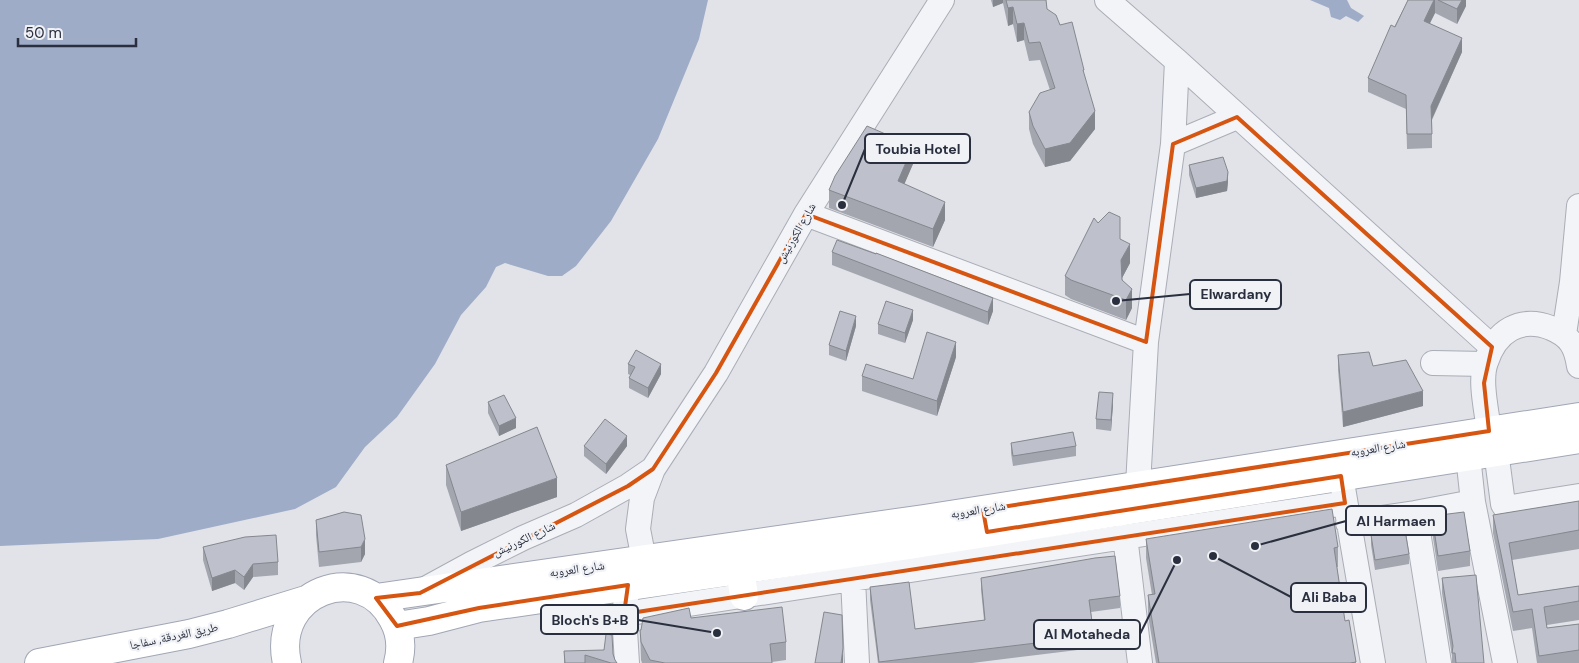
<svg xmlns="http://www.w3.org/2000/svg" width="1579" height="663" viewBox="0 0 1579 663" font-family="'DM Sans','Noto Naskh Arabic',sans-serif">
	<rect width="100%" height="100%" fill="#e1e3e9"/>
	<path fill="#9eacc7" d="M0,0H708L699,39L658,139L611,221L576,266L562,276H548L505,263L496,267L486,287L461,315L435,364L397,417L365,447L336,487L295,509L158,539L0,546Z
		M1310,0H1347L1351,8L1364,16L1358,22L1346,16L1340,20L1331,17L1329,8Z"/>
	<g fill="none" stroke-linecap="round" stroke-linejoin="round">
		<g stroke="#aaadb6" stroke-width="26">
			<path id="minor" d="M1107,0L1177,61L1492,347
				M1173,144L1237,117
				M806,214L1146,342
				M1564,334L1572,282L1579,206
				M1433,363L1485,364
				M1489,431C1487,412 1479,380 1486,362C1496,331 1520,316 1551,328C1570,336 1576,346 1579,366
				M1496,451L1503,504L1505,507H1512L1579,496
				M1468,456L1473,502L1505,663
				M1138,485L1146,342L1173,144L1177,61
				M1343,488L1373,663
				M1415,513L1439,663
				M1348,523L1415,513L1473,502
				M1125,536L1140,663
				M644,560L638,529L642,498L653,469L716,373L806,214L942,0
				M853,579L857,663
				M427,588L471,564L523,538L576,515L628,486L653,469
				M626,600L624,614L627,663
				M624,614L1345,503"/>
		</g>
		<g stroke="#a1a6b4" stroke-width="30">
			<path id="major" d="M740,569L744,596
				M376,598L924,519L1579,417
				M397,626L429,621L479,608L909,545L1579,439
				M39,663L189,634L228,624L306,600
				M287,663C271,592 361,558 393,619C401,633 402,648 398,663"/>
		</g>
		<use href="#minor" stroke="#f3f4f7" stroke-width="24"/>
		<use href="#major" stroke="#fff" stroke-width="28"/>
	</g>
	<path fill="#a3a6af" d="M991,0H1046L1047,9L1060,25L1084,75L1095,129L1070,161L1045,167L1033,144L1029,129V112L1050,90L1040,60L1029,61L1024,40L1017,42L1013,24L1008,26L1003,3L993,7Z
		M1408,0H1466V6L1457,24L1435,13L1430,23L1462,52L1432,120V148L1407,149L1406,109L1368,92V78Z
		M913,164L904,184L945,220L933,247L829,208V190Z
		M1189,165L1228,182L1227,191L1196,198L1189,175Z
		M1098,223L1120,239L1130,263L1122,278L1132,308L1126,320L1071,299L1065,295V276Z
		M832,252L876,254L993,311L988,325L832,265Z
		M913,320L905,343L878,334V324Z
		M856,326L846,361L829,355V345Z
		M1338,355L1373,366L1423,406L1343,427L1338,370Z
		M956,357L937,416L862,391V376L913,379Z
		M628,364L661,374L648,398L629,388V378L630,375L628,374Z
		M488,402L516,428L499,436L488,413Z
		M1113,404L1111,431L1096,429V419Z
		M1011,443L1076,446V456L1013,466L1011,453Z
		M584,446H627L606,474L584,456Z
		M446,465L557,497L461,531L446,485Z
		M1579,501V549L1512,560L1518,595L1579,586V620L1547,625V628L1579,624V663H1537L1532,628L1513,631L1493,533V515Z
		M344,512L365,554L361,562L319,567L316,535V520Z
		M1432,516L1470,551V566L1438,571L1432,531Z
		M1371,535L1409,554V564L1375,570L1371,545Z
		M1146,539L1338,547V567H1337L1345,621L1349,620L1356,663H1156L1148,615V595H1152L1146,558Z
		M203,547L278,562V575L253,577L244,590L235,583L212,591L203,560Z
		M981,578L1120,596V608L1091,612L1094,636V648L972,663H878L870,600V587L915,629L984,620L981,590Z
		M1442,578L1484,663H1452V656L1442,593Z
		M691,618L786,642V660L772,662V663H642L641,660L640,630Z
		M564,651L613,654L615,660L617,663H564Z"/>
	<path fill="#85878e" d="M993,0H1003V3L993,7Z
		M1434,0H1435V13L1424,35V21Z
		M1462,0H1466V6L1457,24V9Z
		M1013,7V24L1008,26V8Z
		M1024,23V40L1017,42V24Z
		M1462,38V52L1431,121V106Z
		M1095,111V129L1070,161L1045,167V149Z
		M913,146V164L898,199V181Z
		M1228,172V182L1227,191L1196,198V188Z
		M945,202V220L933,247V229Z
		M1130,244V263L1121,280V260Z
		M1132,289V308L1126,320V300Z
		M993,298V311L988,325V312Z
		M913,310V320L905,343V333Z
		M856,316V326L846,361V351Z
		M956,342V357L937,416V401Z
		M661,364V374L648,398V388Z
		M1423,391V406L1343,427V412Z
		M1113,393V404L1111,431V420Z
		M516,418V428L499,436V426Z
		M627,436V446L606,474V464Z
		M557,478V497L461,531V512Z
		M365,539V554L361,562V547Z
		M253,564V577L244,590V577Z
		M235,570V583L212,591V578Z
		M843,648V663H841Z"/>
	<path fill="#bec1cb" stroke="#85878e" d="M1006,0H1046L1047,9L1056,15L1060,25L1072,22L1084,70H1083L1095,111L1070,143L1045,149L1033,126L1029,112L1040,93L1055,88L1040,42L1029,43L1024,23L1017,24L1013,7L1008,8Z
		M1408,0H1434L1424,21L1462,38L1431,106L1432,134H1407L1406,95L1368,78L1391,25L1395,27Z
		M1438,0H1462L1457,9Z
		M867,126L913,146L898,181L945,202L933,229L829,190L835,176Z
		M1223,157L1228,172L1227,181L1196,188L1189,165Z
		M1109,212L1120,217V239L1130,244L1121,260L1122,280L1132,289L1126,300L1071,280L1065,276L1094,218L1098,223Z
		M837,240L876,254V253L993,298L988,312L832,252Z
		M886,301L913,310L905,333L878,324Z
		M840,311L856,316L846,351L829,345Z
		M927,332L956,342L937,401L862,376L866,364L913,379Z
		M636,350L661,364L648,388L629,378L635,367L628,364Z
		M1369,352L1373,366L1406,360L1423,391L1343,412L1338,355Z
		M1099,392L1113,393L1111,420L1096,419Z
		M504,395L516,418L499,426L488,402Z
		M605,419L627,436L606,464L584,446Z
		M537,427L557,478L461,512L446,465Z
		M1073,432L1076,446L1013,456L1011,443Z
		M1579,501V530L1509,543L1518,595L1579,586V601L1544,607L1547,628L1579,624V650L1539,656L1532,609L1513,612L1493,515Z
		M1332,509L1338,547L1334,548L1345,621L1349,620L1356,662L1350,663H1159L1148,595L1155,594L1146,539Z
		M344,512L361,515L365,539L361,547L319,552L316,520Z
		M1464,512L1470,551L1438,556L1432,516Z
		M1405,530L1409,554L1375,560L1371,535Z
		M276,535L278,562L253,564L244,577L235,570L212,578L203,547L245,537Z
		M1115,556L1120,596L1089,600L1094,636L879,662L870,587L909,582L915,629L985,620L981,578L1095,558Z
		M1476,575L1484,663H1456L1455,653H1452L1453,646L1442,578Z
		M782,607L786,642L770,644L772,663H665L650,660L641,642L640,630H641L643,618L689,608L691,618Z
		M824,612L842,615L843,648L841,663H815Z
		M606,634L612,635L613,654L615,660L617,663H611L585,655V663H565L564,651L604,650Z"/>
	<path fill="none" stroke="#d55511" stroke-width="4" stroke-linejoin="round" d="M1237,117L1492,347L1484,383L1489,431L983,510L987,532L1341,476L1345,503L624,614L628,585L479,608L397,626L376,598L420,593L628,486L653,469L716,373L806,214L1146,342L1173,144Z"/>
	<g text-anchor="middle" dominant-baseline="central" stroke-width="4.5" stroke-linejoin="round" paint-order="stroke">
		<g font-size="12" fill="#2a2f3f" stroke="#f0f2f6">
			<text transform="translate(796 233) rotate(-60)">شارع الكورنيش</text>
			<text transform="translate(1378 448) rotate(-9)">شارع العروبه</text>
			<text transform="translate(978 510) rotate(-9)">شارع العروبه</text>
			<text transform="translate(524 539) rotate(-25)">شارع الكورنيش</text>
			<text transform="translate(577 569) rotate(-8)">شارع العروبه</text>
			<text transform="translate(174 636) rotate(-12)">طريق الغردقة, سفاجا</text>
		</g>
	</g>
	<path fill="none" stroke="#2a2f3f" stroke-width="2" d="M842 205L865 149M1116 301L1190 294M1255 546L1346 521M1213 556L1291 597M717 633L638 620M1177 560L1140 634"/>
	<g fill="#2a2f3f" stroke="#f0f2f6" stroke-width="2">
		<circle cx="842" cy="205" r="5"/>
		<circle cx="1116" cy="301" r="5"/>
		<circle cx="1255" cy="546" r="5"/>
		<circle cx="1213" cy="556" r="5"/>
		<circle cx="717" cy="633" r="5"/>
		<circle cx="1177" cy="560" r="5"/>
	</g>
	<g fill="#f0f2f6" stroke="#2a2f3f" stroke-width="2">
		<rect x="865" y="134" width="105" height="29" rx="5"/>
		<rect x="1190" y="280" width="91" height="29" rx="5"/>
		<rect x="1346" y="506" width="100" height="29" rx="5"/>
		<rect x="1291" y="583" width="75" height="29" rx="5"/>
		<rect x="541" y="605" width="97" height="29" rx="5"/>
		<rect x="1034" y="620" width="106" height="29" rx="5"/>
	</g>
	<g font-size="14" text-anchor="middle" font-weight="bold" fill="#2a2f3f">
		<text x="918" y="154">Toubia Hotel</text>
		<text x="1236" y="299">Elwardany</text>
		<text x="1396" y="526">Al Harmaen</text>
		<text x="1329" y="602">Ali Baba</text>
		<text x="590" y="625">Bloch's B+B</text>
		<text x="1087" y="639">Al Motaheda</text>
	</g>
	<path d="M18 38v8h118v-8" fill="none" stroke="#2a2f3f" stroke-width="2.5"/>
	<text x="25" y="38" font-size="15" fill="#2a2f3f" stroke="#f0f2f6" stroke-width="4" paint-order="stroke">50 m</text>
</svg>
